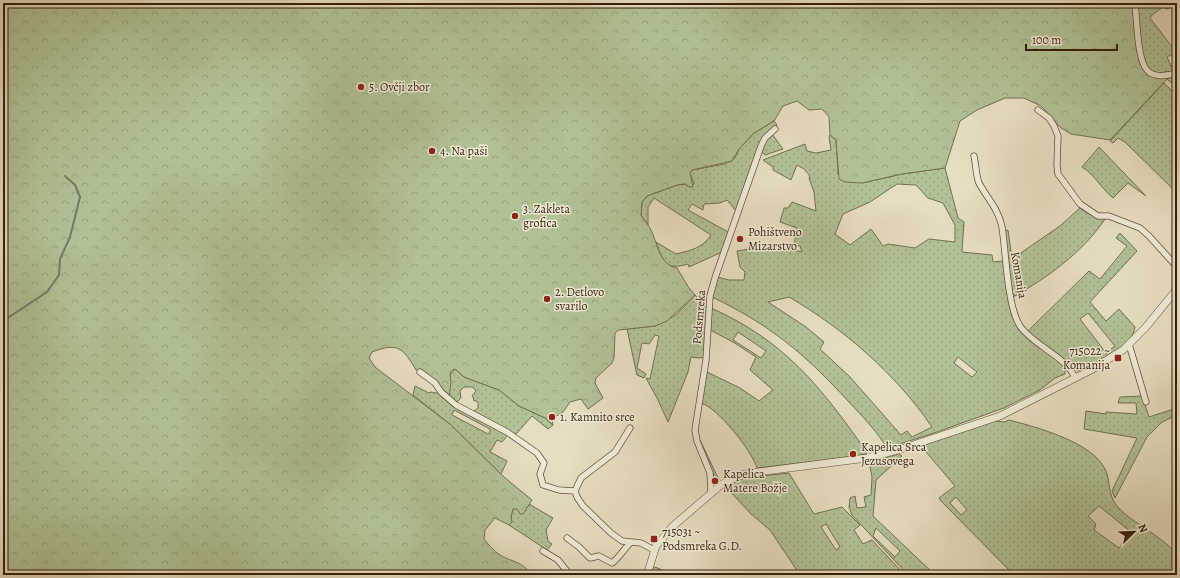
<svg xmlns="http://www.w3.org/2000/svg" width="1180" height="578" viewBox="0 0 1180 578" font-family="Alegreya,serif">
	<defs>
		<pattern id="grass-dots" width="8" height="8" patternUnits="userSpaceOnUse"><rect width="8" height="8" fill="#b1c295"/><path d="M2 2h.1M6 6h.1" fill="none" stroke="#99a67f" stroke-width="1.8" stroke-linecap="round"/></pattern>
		<pattern id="forest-crowns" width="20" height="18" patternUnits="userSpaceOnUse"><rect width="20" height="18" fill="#b1c295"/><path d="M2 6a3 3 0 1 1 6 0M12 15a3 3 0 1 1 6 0" fill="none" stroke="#99a67f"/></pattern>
	</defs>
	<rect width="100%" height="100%" fill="#e6dec0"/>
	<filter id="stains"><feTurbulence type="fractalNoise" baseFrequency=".005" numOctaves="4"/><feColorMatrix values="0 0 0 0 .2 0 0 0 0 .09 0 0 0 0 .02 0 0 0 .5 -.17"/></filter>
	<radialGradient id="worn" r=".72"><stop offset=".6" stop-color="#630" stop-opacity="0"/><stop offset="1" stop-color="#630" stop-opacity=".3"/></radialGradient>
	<path fill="url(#grass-dots)" stroke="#73704f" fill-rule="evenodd" d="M1136,3H1161L1164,6L1177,3L1167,9L1163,7L1152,15L1150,18L1176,52L1167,57L1171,66L1177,64V71L1157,73L1148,69L1142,55Z
		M1177,75V88L1167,79Z
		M1164,83L1177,96V193L1125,142L1118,138L1113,143L1110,141Z
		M774,121L777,125L764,137L736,211L727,200L720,203L704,204L703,210L692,204L688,210L730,233L722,252L689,267L688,264C665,271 663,261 656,242L676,254C689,251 703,248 711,235L654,198L648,207V225L641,215L642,202L647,196L677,185L684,184L690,187L694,184L690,173L692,170L725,164L735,158L739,149L754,133Z
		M772,134L783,149L765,155L762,152L766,141Z
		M830,135L836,140L838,174L862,183L902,174L945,168L958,218L964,222L962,252L992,255L993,262L1003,261L1016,320L1047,352L1065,367V374L1055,378L1040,390L1004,408L934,433L887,448C877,431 861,415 848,401C805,354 769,324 712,297L717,277L729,280H744L745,272L740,267L737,251L775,245L802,252L800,246L794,245L797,228L780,222L784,208H788L792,202L816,211L814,192L809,178L810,176L804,169L797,165L791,180L773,170V167L763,160L805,144L807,151L816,153L831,150L829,137ZM897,184L916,185L928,198L943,203L955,225V242L929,239L915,248L888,244L883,246L871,229L850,245L835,234L843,214L870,202ZM789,297C844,329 896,374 932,427L912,437L907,431L901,435L850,377L820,349L824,342L806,327L768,302ZM958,357L977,372L972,377L954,363Z
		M1099,147L1146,196L1128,183L1113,198C1101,188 1095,175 1082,167Z
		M1080,208L1089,214L1105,219C1083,252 1047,278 1013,297L1002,233L1008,230L1012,259L1060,226Z
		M1120,233L1137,251L1090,302L1106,321L1119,309L1135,327C1133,347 1095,365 1078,371L1027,332L1089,271L1100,279L1127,246L1116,238ZM1088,313L1115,346L1106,353L1080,319Z
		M695,295L707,309L704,357L700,358L691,357L688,372L668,422L657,398L646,378L650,379L659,336L655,335L649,344L642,343L637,368L646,374L644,378L637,375L627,329L655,326L676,315Z
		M711,308C785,341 820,386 866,451V454L833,459L757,468C752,451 718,408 701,403L707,372L740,388L759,401L773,390L750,370L756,357L733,342L710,330ZM738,332L766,351L761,358L733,340Z
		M455,369L464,377L499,390L519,406L545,418L553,425L548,429L532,416L517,433L513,434L473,412L478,408V402L473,400L474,399L472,396L476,391L472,387H464L460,391L461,398L456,403L449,398C448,390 451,383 450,375Z
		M415,386L429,393L431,392L442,394L508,435L502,442L497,440L490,452L507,461L501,474L451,425L413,395ZM454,410L490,429V432L488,434L452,415Z
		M1142,396L1149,417L1177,408V415L1162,422L1147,437L1115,498L1112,491L1137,438L1084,429L1086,411L1106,414V412L1137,414L1136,403H1118L1120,397Z
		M1009,420C1036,427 1092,442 1105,469C1111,481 1107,494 1117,506C1127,518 1143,526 1156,536C1163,541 1170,547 1177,553V575H1015L1012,573L941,501L939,498L955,486L921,446L995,421L1004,422ZM956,497L967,510L961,515L950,503ZM1099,506L1131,532L1119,548L1094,530L1096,524L1088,516Z
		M699,440H700L719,480L715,479Z
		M899,454L902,456L876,480L873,516L935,575H908L852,515L849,507L850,498L855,496L857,508L866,507L864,497L871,495L872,477L869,462ZM876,528L900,551L895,557L873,536Z
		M789,473L814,514L842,507L860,525L854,530L863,544L872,540L905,575H800L770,530L750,513L726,487L743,478ZM826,524L840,547L836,550L821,527Z
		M529,504L553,518L546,530L548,541L552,544L547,550L509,525L512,522L511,517L513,509L517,508L522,514Z
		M655,567L674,575H652V569Z"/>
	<path fill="url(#forest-crowns)" stroke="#73704f" d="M3,3H1133L1138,53L1141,62L1160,78H1168L1110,140L1071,134L1061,128L1041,106L1024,98H1005L977,110L960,121L945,168L902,174L862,183L845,182L839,179L836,140L830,135L829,117L822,109L809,110L797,101L783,106L774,121L754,133L739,149L732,161L692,170L690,173L693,187H690L684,184L677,185L647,196L642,202L641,215C643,219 646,222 648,225C658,239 657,264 677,268L689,288L695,295L667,321L655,326L619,330L615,333L614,358L612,363L596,378L595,383L603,398L588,409L581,399L570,402L563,412L552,419L553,425L545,418L519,406L499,390L464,377L455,369L451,371L450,375L451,382L449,398L435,380L421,369L416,370C403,348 398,342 372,352L369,358L375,367L451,425L505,478L532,500L523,514H520L517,509H513L511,517L512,522L509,525L495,518L485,530L484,539C489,545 494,551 500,555C514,563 520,560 532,575H3Z"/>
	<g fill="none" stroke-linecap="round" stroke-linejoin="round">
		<path stroke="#707d6b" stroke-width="2" d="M3,321L47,292L59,275L60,259L70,237L80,197L75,185L65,176"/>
		<g stroke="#614e37" stroke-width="7">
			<path id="minor" d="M1135,3C1137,19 1137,59 1147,70C1155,79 1168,75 1177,73
				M1038,110L1049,118L1054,126L1058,136L1057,165L1058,174L1080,204L1098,216H1109L1140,228L1149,236L1177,267
				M974,156C976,165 976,176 979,183C987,198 999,210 1002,227C1006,252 1007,306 1020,326C1034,346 1067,357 1075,378
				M1129,344L1146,402
				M420,372L435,383L441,392L456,405L507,432L537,453L544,463L540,474L543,485L559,490L575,491
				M630,428L615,452L581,478L575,491L577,497L583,506L611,533L622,541L641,543L654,550
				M711,492L710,473L697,441L695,430L706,360L710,296L715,278L761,146L765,138L775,129
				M567,538L579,547L590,558L599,556L612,563C616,561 626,547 630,543
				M543,551L558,560L570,575"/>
		</g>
		<g stroke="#614e37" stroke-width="8">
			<path id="tertiary" d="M647,575L656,546L673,526L722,484L741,475L758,472L867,458L901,449L1000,416L1091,370L1123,350L1145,328L1177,289"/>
		</g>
		<use href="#minor" stroke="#efead6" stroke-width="5.5"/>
		<use href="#tertiary" stroke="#efead6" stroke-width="7"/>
	</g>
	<g fill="#8f2418" stroke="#efead6" stroke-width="1.5">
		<circle cx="361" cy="87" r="4"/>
		<circle cx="432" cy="151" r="4"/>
		<circle cx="515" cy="216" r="4"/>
		<circle cx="740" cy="239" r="4"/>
		<circle cx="547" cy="299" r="4"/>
		<rect x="1114" y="354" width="8" height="8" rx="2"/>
		<circle cx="552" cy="417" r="4"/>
		<circle cx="853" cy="454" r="4"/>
		<circle cx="715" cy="481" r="4"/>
		<rect x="650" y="535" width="8" height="8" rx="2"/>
	</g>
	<g text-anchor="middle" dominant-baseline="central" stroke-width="3" stroke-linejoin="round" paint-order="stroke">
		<g font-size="12" fill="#351e09" stroke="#efead6" text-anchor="start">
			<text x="369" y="87">5. Ovčji zbor</text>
			<text x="440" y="151">4. Na paši</text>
			<text x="523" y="209">3. Zakleta<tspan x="523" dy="14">grofica</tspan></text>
			<text x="748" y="232">Pohištveno<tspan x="748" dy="14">Mizarstvo</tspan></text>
			<text x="555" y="292">2. Detlovo<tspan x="555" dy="14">svarilo</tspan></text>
			<text x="1110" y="351" text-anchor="end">715022 ~<tspan x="1110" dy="14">Komanija</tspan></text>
			<text x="560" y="417">1. Kamnito srce</text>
			<text x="861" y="447">Kapelica Srca<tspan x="861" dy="14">Jezusovega</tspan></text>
			<text x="723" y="474">Kapelica<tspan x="723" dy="14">Matere Božje</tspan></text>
			<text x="662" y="532">715031 ~<tspan x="662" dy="14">Podsmreka G.D.</tspan></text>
		</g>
		<g font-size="12" fill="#351e09" stroke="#efead6">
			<text transform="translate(1019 275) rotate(80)">Komanija</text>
			<text transform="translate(699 317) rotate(-85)">Podsmreka</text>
		</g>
	</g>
	<rect width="1180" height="578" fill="none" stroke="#e6dec0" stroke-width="16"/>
	<rect x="4" y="4" width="1172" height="570" fill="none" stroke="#351e09" stroke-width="2"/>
	<rect x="8" y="8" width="1164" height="562" fill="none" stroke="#351e09"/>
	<g transform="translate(1134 532) rotate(67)" stroke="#efead6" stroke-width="3" paint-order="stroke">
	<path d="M0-3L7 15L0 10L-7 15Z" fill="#351e09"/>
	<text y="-6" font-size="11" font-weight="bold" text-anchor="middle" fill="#351e09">N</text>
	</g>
	<path d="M1026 44v6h91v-6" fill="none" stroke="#351e09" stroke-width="2"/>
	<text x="1032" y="44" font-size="12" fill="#351e09" stroke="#efead6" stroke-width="3" paint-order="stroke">100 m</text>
	<rect width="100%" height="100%" filter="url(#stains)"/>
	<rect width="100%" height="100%" fill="url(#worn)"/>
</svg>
